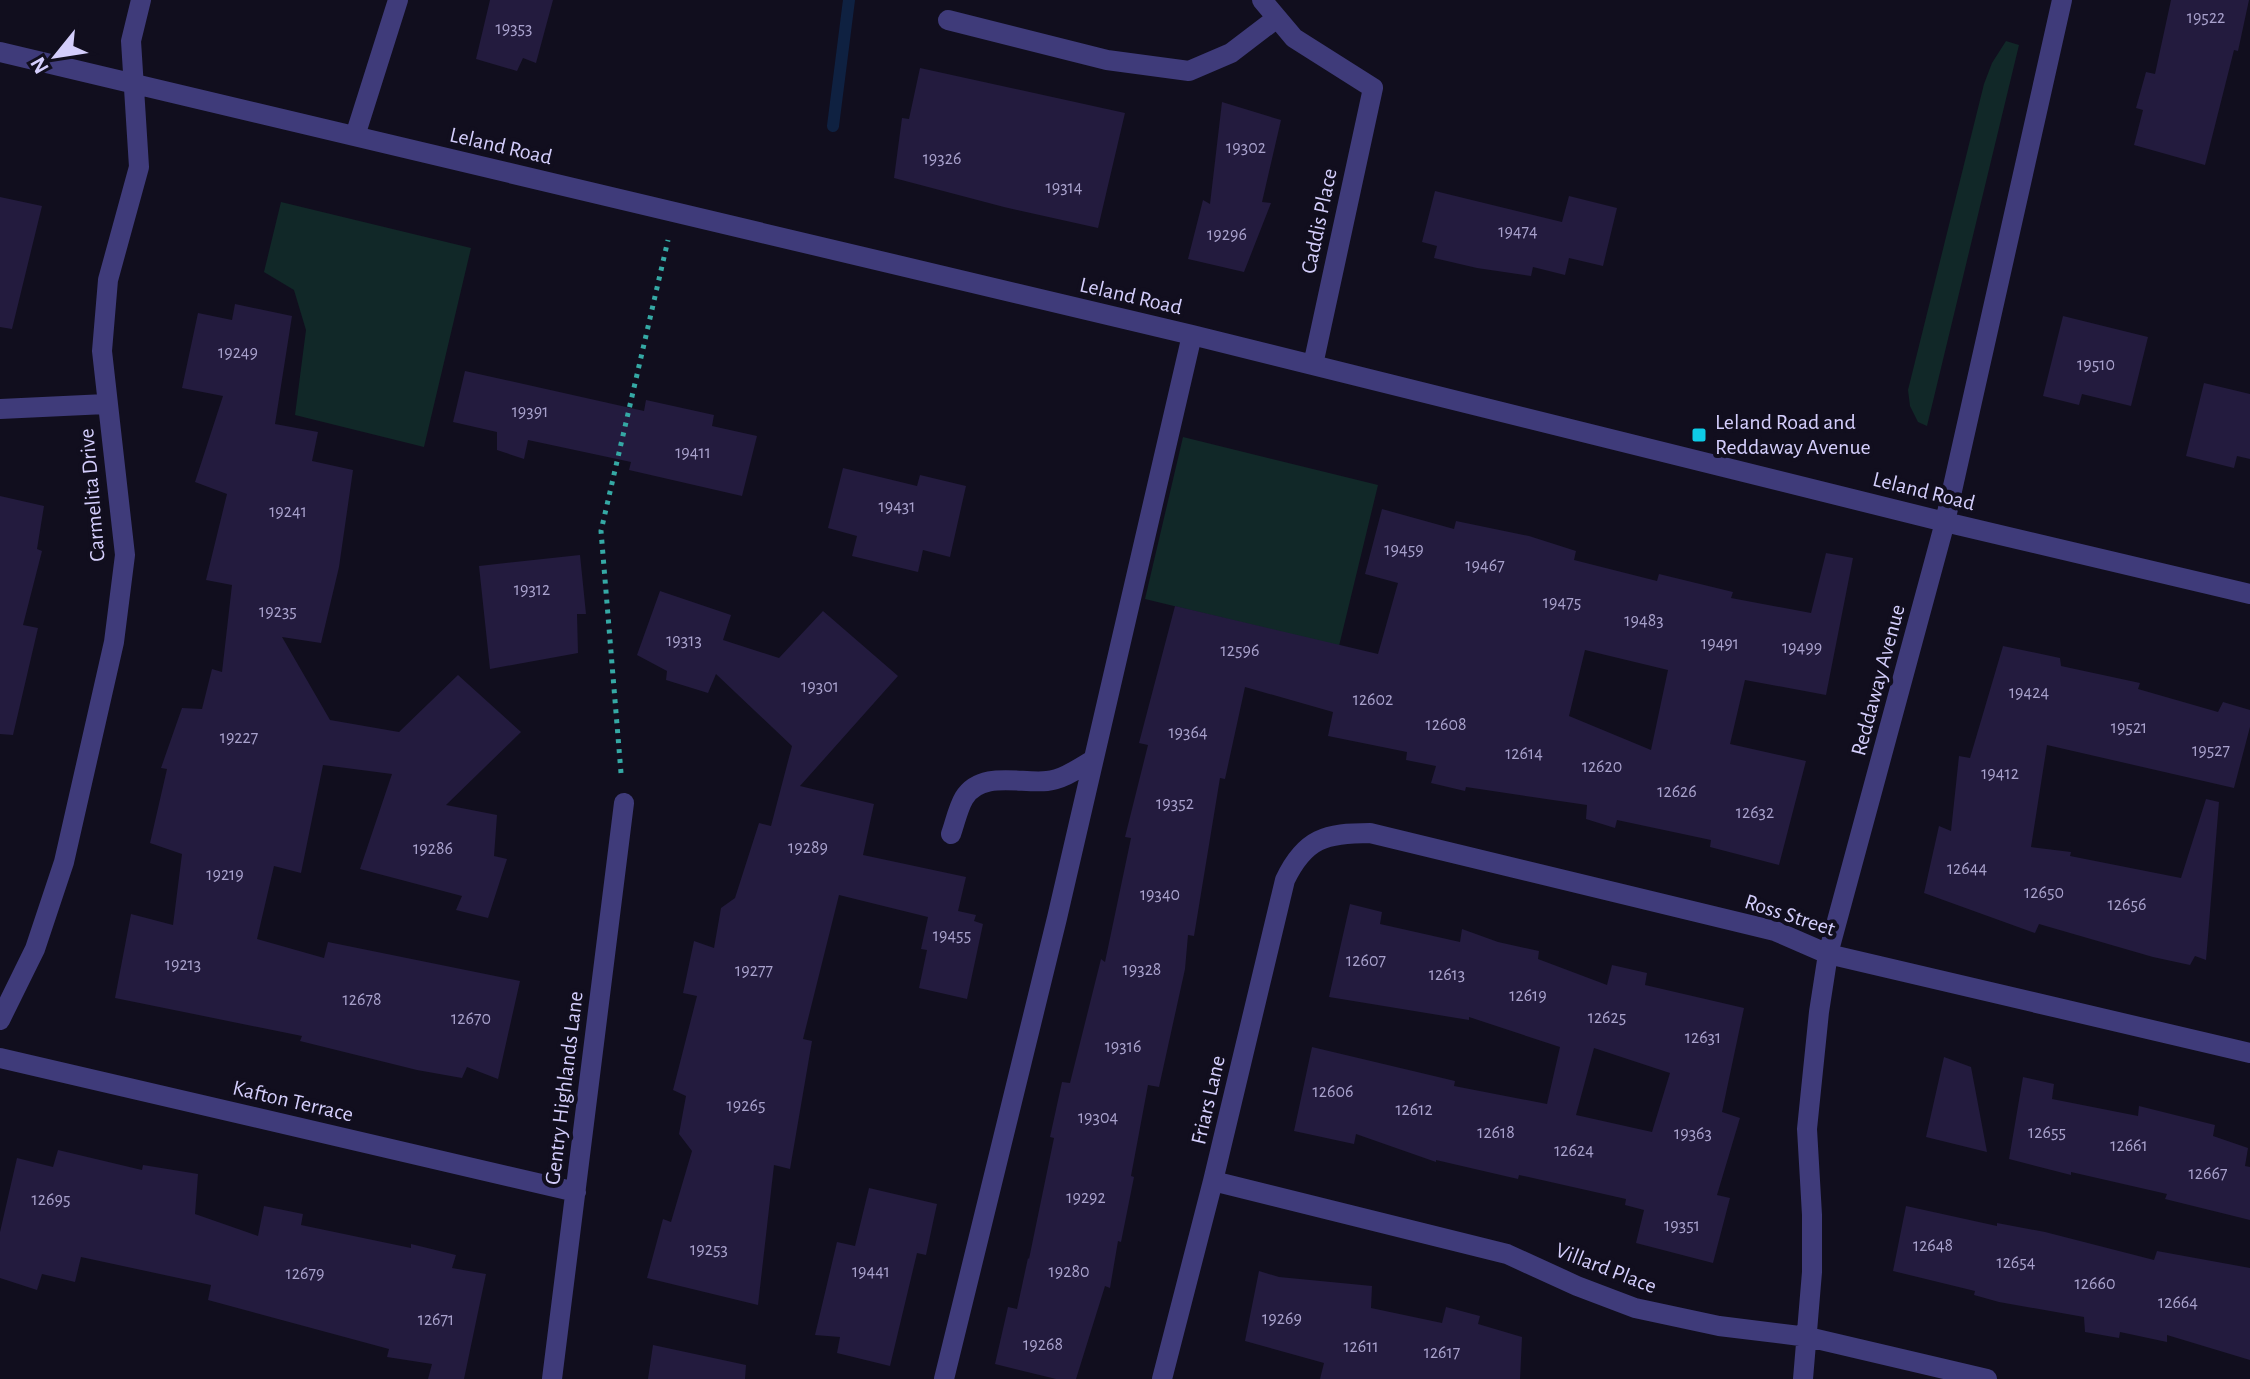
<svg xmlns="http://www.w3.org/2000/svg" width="2250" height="1379" viewBox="0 0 2250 1379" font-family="'Alegreya Sans',sans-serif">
	<rect width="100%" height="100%" fill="#110e1e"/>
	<path fill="#112828" d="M2006,41L2019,45L1927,426L1918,422L1910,406L1908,390L1984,84L1992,63Z
		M281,202L471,248L424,447L295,415L306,330L294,290L264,272Z
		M1183,437L1378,485L1339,646L1145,599Z"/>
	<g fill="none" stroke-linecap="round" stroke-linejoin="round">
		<path stroke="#0f2141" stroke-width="12" d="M833,126L849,0"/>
	</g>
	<path fill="#231b3e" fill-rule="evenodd" d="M490,0H553L536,63L523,58L517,71L476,59Z
		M2171,0H2249L2238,51L2234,50L2205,165L2134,145L2143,110L2136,108L2146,72L2155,74Z
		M920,68L1125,113L1098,228L1004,207L894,178L902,118L909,119Z
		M1222,102L1281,120L1262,202L1271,203L1244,272L1188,259L1203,200L1210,204Z
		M1435,191L1562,222L1569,196L1617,208L1603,266L1569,258L1565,275L1533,267L1531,276L1477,268L1434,258L1437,246L1422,242Z
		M0,197L42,206L12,329L0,327Z
		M235,304L292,316L275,424L318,432L312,461L353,470L339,567L321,643L282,637L330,720L399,732L458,675L521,732L446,805L497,815L494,856L507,859L488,918L456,910L462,896L360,869L392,774L323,765L301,873L274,866L257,939L324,958L328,942L520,981L498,1079L467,1067L462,1078L417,1070L300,1041L302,1036L115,998L131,914L173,925L182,854L150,843L167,769L161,768L182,708L202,709L212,669L222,672L232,585L206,580L227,494L195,482L223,396L182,388L198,313L232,320Z
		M2063,316L2148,337L2131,406L2082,394L2079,405L2043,396Z
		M465,371L644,411L646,400L714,415L712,426L757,436L742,496L629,470L631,462L528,440L524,459L497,450V432L453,422Z
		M2204,383L2250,394V459L2237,456L2234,468L2186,456Z
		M843,468L917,486L920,475L966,486L950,557L923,550L918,572L852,556L857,536L828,528Z
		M0,496L44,506L37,549L42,551L23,625L38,628L13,735L0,734Z
		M1382,509L1454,529L1456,521L1529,536L1576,551L1574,560L1657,581L1659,574L1733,592L1731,598L1811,613L1826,553L1853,558L1826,695L1745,680L1730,744L1806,761L1779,865L1710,847L1711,840L1617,820L1615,828L1586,819L1587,805L1466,787L1465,791L1431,783L1436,766L1406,760L1407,752L1328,736L1333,712L1245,687L1225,779L1220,778L1194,936L1188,935L1185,969L1159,1087L1148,1085L1131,1176L1134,1177L1121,1242L1118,1241L1110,1288L1105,1286L1076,1379H1056L995,1364L1008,1307L1017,1309L1028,1258L1029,1259L1054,1138L1050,1137L1062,1082L1070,1083L1101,959L1105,962L1131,838L1125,837L1148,745L1139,743L1175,606L1378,654L1398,583L1365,574ZM1585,650L1668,670L1651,750L1569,716Z
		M580,555L586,614H577L578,653L490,669L479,566Z
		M660,591L731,615L723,640L779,658L823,611L898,676L800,786L874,804L863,855L966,877L958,911L976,915L974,921L983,924L967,999L919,988L927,950L921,949L928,917L839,895L803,1039L812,1041L790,1169L774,1165L758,1305L647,1278L663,1219L671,1222L692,1151L679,1134L686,1096L673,1090L697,996L683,993L694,941L714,948L721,908L735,898L759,823L771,826L792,746L716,674L708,693L666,680L667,671L637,655Z
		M2003,646L2060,658L2061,666L2140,683L2138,689L2218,712L2223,702L2250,710V727L2234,788L2047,745L2031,847L2071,852L2070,856L2181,878L2206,799L2219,802L2206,960L2195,956L2190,965L2153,957L2039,924L2035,933L1924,893L1939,826L1951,831L1959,756L1970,758Z
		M1350,904L1382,912L1380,924L1460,942L1462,929L1498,942L1539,951L1538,959L1607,985L1612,965L1647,973L1645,985L1744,1008L1722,1112L1740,1118L1717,1195L1730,1198L1713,1263L1636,1243L1644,1210L1625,1205L1626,1199L1519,1175L1518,1179L1436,1160V1162L1356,1134L1354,1144L1294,1131L1312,1047L1455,1081L1454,1086L1547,1104L1560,1047L1469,1017V1020L1329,997ZM1594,1048L1670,1073L1652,1132L1576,1115Z
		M1944,1057L1971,1067L1987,1152L1926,1137Z
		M2023,1077L2054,1084L2052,1099L2138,1116L2139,1106L2215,1125L2213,1136L2248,1148L2245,1166L2250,1167V1220L2165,1199L2167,1194L2071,1172V1175L2009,1159Z
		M58,1150L142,1170L143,1165L198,1174L195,1214L258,1236L264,1206L303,1214L301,1225L411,1248V1244L456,1255L452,1268L486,1274L464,1379H428L432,1364L387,1357L389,1349L208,1300L211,1285L81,1257L75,1282L42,1274L37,1290L0,1278V1232L17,1158L53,1167Z
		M869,1188L937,1204L926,1255L917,1253L890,1366L837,1353L840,1337L815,1335L837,1242L855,1246Z
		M1906,1206L1997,1226V1223L2045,1232L2154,1260L2157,1251L2250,1268V1360L2167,1335V1342L2120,1332L2119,1338L2085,1332L2084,1317L1999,1302L1974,1295L1975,1291L1893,1271Z
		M1259,1271L1279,1277L1372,1286L1371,1308L1442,1323L1446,1307L1480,1316L1478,1324L1522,1337L1520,1379H1320L1324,1363L1245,1341Z
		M653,1345L746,1365L745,1379H648Z"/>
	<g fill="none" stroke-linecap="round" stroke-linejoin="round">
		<path stroke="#35a9a5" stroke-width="5" stroke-dasharray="4 6" stroke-linecap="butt" d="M621,773L601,531L668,240"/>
		<path stroke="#3f3b7a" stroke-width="20" d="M1262,0L1294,38L1373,88L1313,365
			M948,20L1107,60L1189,71L1231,53L1277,18
			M0,52L1192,335L1945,522L2250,594
			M355,136L398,0
			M0,409L106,404
			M951,834C955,823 958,808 964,798C981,770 1021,784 1047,781C1064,779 1079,768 1093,760
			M0,1020L35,949L64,862L114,642L125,555L102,351L108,280L139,167L131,41L141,0
			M0,1058L576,1192
			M1213,1181L1507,1254L1577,1286L1635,1308L1719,1326L1808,1337L1987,1379
			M552,1379L624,803
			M944,1379L1057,918L1192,335
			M1162,1379L1213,1181L1285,880C1305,838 1326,833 1370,833L1775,931L1828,954L2250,1053
			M1803,1379L1812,1272V1215L1807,1129L1819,1012L1828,954L1945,522L2062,0"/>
	</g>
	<rect fill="#0ecce7" stroke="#110e1e" stroke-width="3" x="1691" y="427" width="16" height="16" rx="4"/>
	<g text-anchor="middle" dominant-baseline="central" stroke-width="8" stroke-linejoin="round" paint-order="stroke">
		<g font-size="18" fill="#a8a1cc">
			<text x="2206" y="18">19522</text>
			<text x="514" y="29">19353</text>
			<text x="1246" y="148">19302</text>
			<text x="942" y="159">19326</text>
			<text x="1064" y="188">19314</text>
			<text x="1518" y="232">19474</text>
			<text x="1227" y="235">19296</text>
			<text x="238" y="353">19249</text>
			<text x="2096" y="365">19510</text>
			<text x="530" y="412">19391</text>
			<text x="693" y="453">19411</text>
			<text x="897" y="507">19431</text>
			<text x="288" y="512">19241</text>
			<text x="1404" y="550">19459</text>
			<text x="1485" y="566">19467</text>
			<text x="532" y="590">19312</text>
			<text x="1562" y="603">19475</text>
			<text x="278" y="612">19235</text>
			<text x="1644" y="621">19483</text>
			<text x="684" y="641">19313</text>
			<text x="1720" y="644">19491</text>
			<text x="1802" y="648">19499</text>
			<text x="1240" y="651">12596</text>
			<text x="820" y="687">19301</text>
			<text x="2029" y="693">19424</text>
			<text x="1373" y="700">12602</text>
			<text x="1446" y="725">12608</text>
			<text x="2129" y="728">19521</text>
			<text x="1188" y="733">19364</text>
			<text x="239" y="738">19227</text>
			<text x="2211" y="751">19527</text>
			<text x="1524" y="754">12614</text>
			<text x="1602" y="767">12620</text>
			<text x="2000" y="774">19412</text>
			<text x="1677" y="792">12626</text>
			<text x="1175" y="804">19352</text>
			<text x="1755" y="813">12632</text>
			<text x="808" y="848">19289</text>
			<text x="433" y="849">19286</text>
			<text x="1967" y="869">12644</text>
			<text x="225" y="875">19219</text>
			<text x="2044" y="893">12650</text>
			<text x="1160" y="895">19340</text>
			<text x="2127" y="905">12656</text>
			<text x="952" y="936">19455</text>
			<text x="1366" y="961">12607</text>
			<text x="183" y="965">19213</text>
			<text x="1142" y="970">19328</text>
			<text x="754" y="971">19277</text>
			<text x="1447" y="975">12613</text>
			<text x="1528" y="996">12619</text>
			<text x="362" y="1000">12678</text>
			<text x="1607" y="1018">12625</text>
			<text x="471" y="1019">12670</text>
			<text x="1703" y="1038">12631</text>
			<text x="1123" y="1047">19316</text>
			<text x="1333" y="1092">12606</text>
			<text x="746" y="1106">19265</text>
			<text x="1414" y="1110">12612</text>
			<text x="1098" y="1118">19304</text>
			<text x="1496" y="1133">12618</text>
			<text x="2047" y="1133">12655</text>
			<text x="1693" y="1134">19363</text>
			<text x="2129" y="1146">12661</text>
			<text x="1574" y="1151">12624</text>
			<text x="2208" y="1174">12667</text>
			<text x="1086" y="1198">19292</text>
			<text x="51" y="1200">12695</text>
			<text x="1682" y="1226">19351</text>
			<text x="1933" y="1246">12648</text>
			<text x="709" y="1250">19253</text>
			<text x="2016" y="1263">12654</text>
			<text x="871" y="1272">19441</text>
			<text x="1069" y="1272">19280</text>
			<text x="305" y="1274">12679</text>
			<text x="2095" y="1284">12660</text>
			<text x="2178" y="1303">12664</text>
			<text x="1282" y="1319">19269</text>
			<text x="436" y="1320">12671</text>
			<text x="1043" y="1345">19268</text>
			<text x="1361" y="1347">12611</text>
			<text x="1442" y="1353">12617</text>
		</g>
		<g font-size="22" fill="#d4cefc" stroke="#110e1e">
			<text transform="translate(501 146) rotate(13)">Leland Road</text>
			<text transform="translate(1319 221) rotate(-78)">Caddis Place</text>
			<text transform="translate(1131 296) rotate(13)">Leland Road</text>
			<text transform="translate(1924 491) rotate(14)">Leland Road</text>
			<text transform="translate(92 495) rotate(-95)">Carmelita Drive</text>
			<text transform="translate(1878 680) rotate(-75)">Reddaway Avenue</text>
			<text transform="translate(1790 915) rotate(18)">Ross Street</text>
			<text transform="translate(564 1088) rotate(-83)">Gentry Highlands Lane</text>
			<text transform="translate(1208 1100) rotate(-77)">Friars Lane</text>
			<text transform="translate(293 1101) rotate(13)">Kafton Terrace</text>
			<text transform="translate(1606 1268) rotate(21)">Villard Place</text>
		</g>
		<g font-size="22" fill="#d4cefc" stroke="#110e1e" text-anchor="start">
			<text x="1715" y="422">Leland Road and<tspan x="1715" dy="25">Reddaway Avenue</tspan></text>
		</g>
	</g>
	<g transform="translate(56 56) rotate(240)" stroke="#110e1e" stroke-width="6" paint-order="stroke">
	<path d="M0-6L14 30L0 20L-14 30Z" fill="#d4cefc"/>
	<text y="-12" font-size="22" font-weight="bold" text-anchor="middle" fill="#d4cefc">N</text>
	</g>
</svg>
